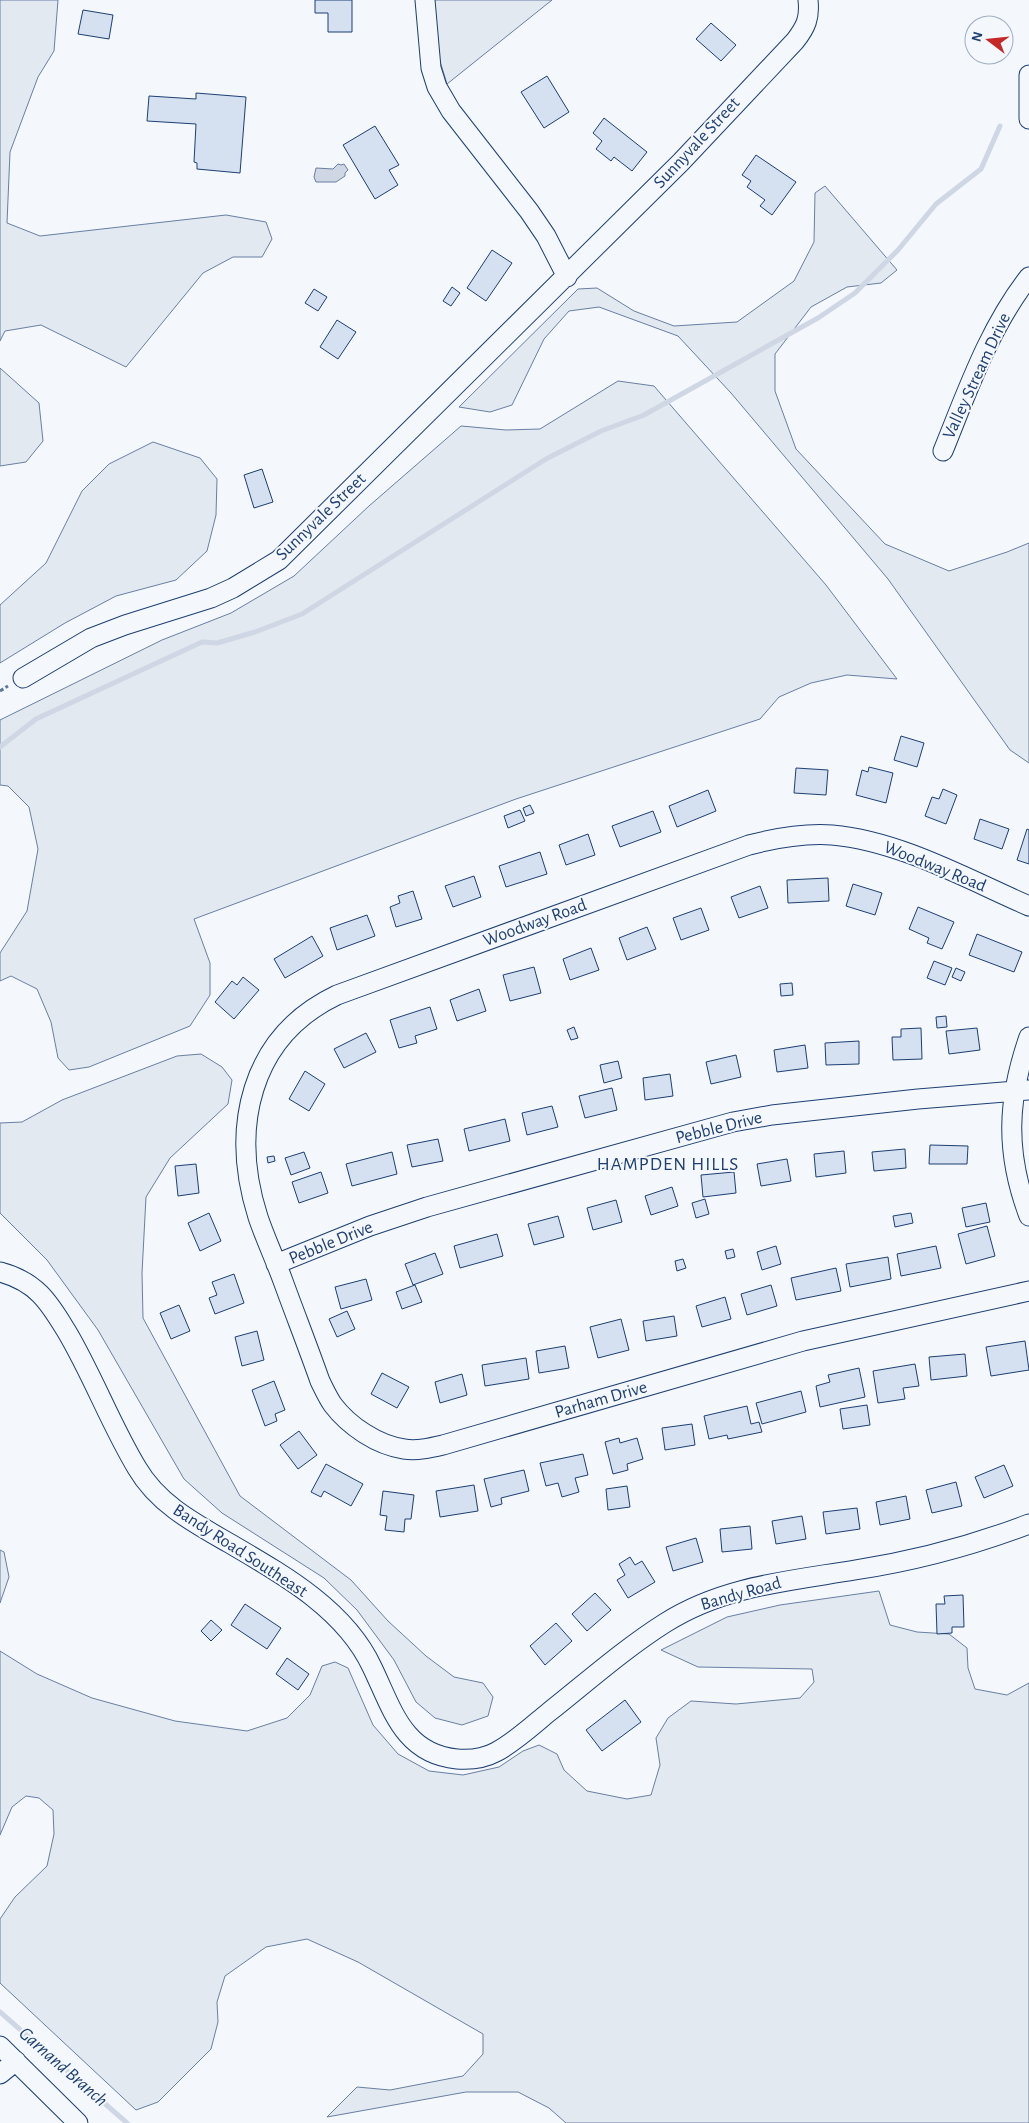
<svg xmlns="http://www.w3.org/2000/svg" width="1029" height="2123" viewBox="0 0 1029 2123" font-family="'Alegreya Sans',sans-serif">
	<rect width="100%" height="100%" fill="#f4f7fb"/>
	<path fill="#e3e9f0" stroke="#687fa3" d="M0,0H58L54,51L38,77L10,152L7,223L40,236L226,215L266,222L272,239L262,257H233L203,273L126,367L41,325L5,331L0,341Z
		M433,0H552L447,84L434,42Z
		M825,186L897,270L881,283L847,287L811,307L775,354V391L796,449L885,544L949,571L1007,552L1029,543V763L1010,750L888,579L731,393L678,336L599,307L569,311L544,339L512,405L490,412L459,407L578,289L597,288L634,311L674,326L737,322L794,281L814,242L815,193Z
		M0,368L39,403L43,441L26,462L0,466Z
		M618,381L654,386L826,585L897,679L847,675L811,683L779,697L760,719L516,799L194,919L210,963V995L190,1026L89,1067L69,1070L58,1058L51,1022L37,989L11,976L0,981V953L27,911L38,849L29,807L8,786L0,785V720L162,640L231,613L294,576L369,506L461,426L506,430L540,429Z
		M153,442L200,458L217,479L216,515L207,551L176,580L116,596L65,623L0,663V605L46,563L82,491L109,464Z
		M201,1054L222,1067L232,1080L228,1104L170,1158L146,1197L142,1273L143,1318L240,1496L351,1580L388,1621L426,1656L454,1677L483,1683L493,1697L488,1716L462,1725L435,1718L416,1702L394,1660L357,1610L324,1578L222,1513L184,1479L98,1330L47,1260L0,1213V1123L22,1122L62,1100L177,1056Z
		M0,1550L4,1552L9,1577L0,1603Z
		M879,1591L890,1625L917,1632L949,1634L967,1648L968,1668L975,1689L1007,1695L1029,1683V2123H566L549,2108L518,2092H466L327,2117L357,2087L390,2090L463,2076L483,2054V2034L358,1962L307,1939L266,1947L225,1976L217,2002L218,2022L211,2049L158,2102L136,2110L0,1983V1919L15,1897L47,1866L54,1834L53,1810L39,1798L26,1796L12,1807L0,1835V1651L37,1674L92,1698L175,1721L247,1731L287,1718L310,1695L322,1666L335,1662L348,1668L373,1725L398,1754L429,1771L463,1775L499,1767L523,1751L539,1745L557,1754L564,1770L587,1791L627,1799L651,1795L660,1765L656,1738L668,1718L691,1701L736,1704L800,1698L814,1682L812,1669L698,1667L661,1650L727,1617L780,1605Z"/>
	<path fill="#cfd7e4" stroke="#687fa3" d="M338,164L341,165L344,164L348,170L345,173V176L336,182H316L314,177L316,168L333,169Z"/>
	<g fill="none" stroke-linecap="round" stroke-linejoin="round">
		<path stroke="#cfd7e4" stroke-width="5" d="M0,747L36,719L202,642L217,643L255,632L302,614L546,459L601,431L644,415L818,318L855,293L898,250L936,204L981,169L1000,126
			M0,2012L127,2123"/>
	</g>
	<path fill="#d5e0f0" stroke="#1d3f73" d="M315,0H352V32H328V13H315Z
		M83,10L113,15L109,39L78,34Z
		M711,23L736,45L721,61L696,39Z
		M547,76L569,112L544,128L521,92Z
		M196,93L246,97L240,173L197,169V163L194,162L196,124L147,121L149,96L196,99Z
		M604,118L647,152L632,171L614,157L611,161L596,149L602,141L593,133Z
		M375,126L399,165L389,170L398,185L375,199L343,145Z
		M756,155L796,182L772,215L760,206L765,200L747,187L751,181L742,175Z
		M492,250L512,263L486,301L467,288Z
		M452,287L460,293L451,306L443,301Z
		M314,289L327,297L318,311L305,303Z
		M337,320L356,332L338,359L320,347Z
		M262,469L273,502L254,508L244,475Z
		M901,736L924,743L917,767L894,760Z
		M869,767L893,773L886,803L856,795L862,770L868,772Z
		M796,768L828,770L826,795L794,793Z
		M943,789L957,795L946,824L925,816L932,797L939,799Z
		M708,790L716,811L677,827L669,806Z
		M530,805L534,813L526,816L523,808Z
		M520,810L525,821L508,828L504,816Z
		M653,811L661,832L620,847L612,826Z
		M980,819L1009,829L1002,849L974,839Z
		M1027,829L1029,830V864L1017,860Z
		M588,834L595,855L566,865L559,845Z
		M540,852L547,874L506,887L499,866Z
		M474,876L481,897L453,907L445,886Z
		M828,878L829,901L788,903L787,880Z
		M853,884L882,893L875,915L846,906Z
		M760,886L768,908L739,918L731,897Z
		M413,891L422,919L396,927L390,907L400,903L398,896Z
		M918,907L954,922L942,949L927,943L929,938L909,929Z
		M701,908L709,930L681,940L673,918Z
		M367,915L375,936L337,950L330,928Z
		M647,927L656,949L627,960L619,938Z
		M977,934L1022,952L1014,972L969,955Z
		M312,936L323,956L285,978L274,959Z
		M591,948L599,970L570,980L563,959Z
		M934,961L952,968L945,985L927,978Z
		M534,967L541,993L510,1001L503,975Z
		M956,968L965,972L961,981L952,977Z
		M243,977L259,990L234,1019L215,1002L232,981L237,985Z
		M792,983L793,995L781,996L780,984Z
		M479,989L486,1011L457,1021L450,1000Z
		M430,1007L437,1029L415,1036L417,1043L399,1048L390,1020Z
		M946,1016L947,1027L937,1028L936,1017Z
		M574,1027L578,1038L571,1040L567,1030Z
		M921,1028L922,1059L893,1060L892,1037H901V1029Z
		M977,1028L980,1050L949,1054L946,1031Z
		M366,1033L376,1052L344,1068L334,1049Z
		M859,1041V1064L826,1065L825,1043Z
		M805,1045L808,1068L777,1072L774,1050Z
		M736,1055L741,1077L711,1084L706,1062Z
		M618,1061L622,1078L604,1083L600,1065Z
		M305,1071L325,1084L309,1111L289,1099Z
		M670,1074L673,1096L645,1100L643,1078Z
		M612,1088L617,1110L585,1118L579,1096Z
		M552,1106L558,1127L527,1135L522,1113Z
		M505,1119L510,1141L469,1151L464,1129Z
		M438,1139L443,1161L412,1167L407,1145Z
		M930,1145L968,1146L967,1164H929Z
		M905,1149L906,1168L874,1171L872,1152Z
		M844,1151L846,1173L816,1177L814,1154Z
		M304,1152L310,1168L291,1175L285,1158Z
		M392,1152L397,1174L352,1186L346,1164Z
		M274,1156L275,1161L268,1163L267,1157Z
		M787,1159L791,1181L761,1186L757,1164Z
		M196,1164L199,1193L178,1196L175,1166Z
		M321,1172L328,1193L299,1203L292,1182Z
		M734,1172L736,1193L703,1197L701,1175Z
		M672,1187L678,1206L651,1215L645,1196Z
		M705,1199L709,1214L696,1218L692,1203Z
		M616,1200L622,1222L593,1230L587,1208Z
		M986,1203L990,1222L966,1227L962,1208Z
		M209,1213L221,1241L200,1251L188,1223Z
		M911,1213L913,1223L895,1227L893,1216Z
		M558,1216L564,1237L534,1245L528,1224Z
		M987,1226L995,1256L966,1264L958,1234Z
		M497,1234L503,1256L460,1268L454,1246Z
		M776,1246L781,1264L762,1270L757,1252Z
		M936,1246L941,1268L901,1276L897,1254Z
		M733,1249L735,1257L727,1259L725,1251Z
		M435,1253L443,1274L413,1285L405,1264Z
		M888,1257L891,1279L850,1287L846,1264Z
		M683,1259L686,1268L677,1271L675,1261Z
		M836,1268L841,1291L796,1300L791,1278Z
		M234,1274L244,1303L215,1314L209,1298L217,1295L212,1282Z
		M366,1279L372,1300L341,1309L335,1287Z
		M415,1285L422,1302L402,1309L396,1292Z
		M771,1285L777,1306L747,1315L741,1294Z
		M725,1297L731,1319L702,1327L696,1306Z
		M179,1305L190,1331L171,1339L160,1313Z
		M347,1311L355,1329L337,1337L329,1319Z
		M674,1316L677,1336L646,1341L643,1321Z
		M621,1319L629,1350L598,1358L590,1327Z
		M257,1331L264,1360L242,1366L235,1337Z
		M1025,1341L1029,1370L991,1376L986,1347Z
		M565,1346L569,1368L539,1373L536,1351Z
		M965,1354L967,1376L931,1380L929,1357Z
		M526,1358L529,1379L485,1386L482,1365Z
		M915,1364L919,1386L903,1388L905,1399L878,1403L873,1371Z
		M859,1368L865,1397L820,1407L816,1386L830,1382L828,1375Z
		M382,1373L409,1387L397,1408L371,1394Z
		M462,1374L467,1395L440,1403L435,1382Z
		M274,1381L285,1410L275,1414L277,1421L265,1426L252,1390Z
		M801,1391L806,1412L762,1424L756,1403Z
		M867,1405L870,1425L843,1429L840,1409Z
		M747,1406L751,1424L759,1422L762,1432L728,1439L727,1435L709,1439L704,1416Z
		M692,1424L695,1445L665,1450L662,1428Z
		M299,1431L317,1455L298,1469L280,1445Z
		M619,1438L620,1443L637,1438L643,1459L627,1464L628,1470L613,1474L605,1442Z
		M583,1454L588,1475L575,1478L579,1492L562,1497L558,1483L546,1486L540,1463Z
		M326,1464L363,1484L351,1506L324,1491L321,1497L311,1492Z
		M1004,1465L1013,1486L984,1498L975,1477Z
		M524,1470L529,1491L501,1498L502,1504L491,1507L484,1479Z
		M956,1482L962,1506L932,1513L926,1490Z
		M474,1485L478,1511L440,1517L436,1491Z
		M627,1486L630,1507L608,1510L606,1489Z
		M383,1491L414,1495L411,1519H405L404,1532L385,1530L387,1516L380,1515Z
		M906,1496L910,1519L880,1525L876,1502Z
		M857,1508L860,1529L826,1534L823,1512Z
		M802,1516L806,1539L776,1544L772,1521Z
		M750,1526L752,1549L722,1552L720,1529Z
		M696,1538L703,1562L673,1571L666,1547Z
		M630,1557L635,1565L642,1561L655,1582L628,1598L617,1580L625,1575L619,1564Z
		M595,1593L611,1610L587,1631L572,1614Z
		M963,1595L964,1627H952V1633L937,1634L936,1604H945L944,1596Z
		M245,1604L281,1628L267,1649L231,1625Z
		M211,1620L222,1630L211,1641L201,1631Z
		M556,1623L572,1641L545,1665L530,1646Z
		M287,1658L309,1674L298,1690L276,1674Z
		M625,1700L641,1722L602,1751L586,1730Z"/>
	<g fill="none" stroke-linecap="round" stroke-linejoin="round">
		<g stroke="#1d3f73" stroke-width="21">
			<path id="minor" d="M425,0L431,68L437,87L451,111L529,211L546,236L567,277
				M1029,75V119
				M943,451C967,392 989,328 1029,277
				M23,678L91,638L125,625L211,598L233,588L279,560L681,162L795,41C806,27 810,18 808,0
				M1029,906C967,879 900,841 832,835C804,833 776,838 749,845L337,995C249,1037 230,1129 258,1217C265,1238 275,1259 283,1281C295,1314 308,1347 320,1381C324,1389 328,1398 333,1405C349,1426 377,1445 404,1449C417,1451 430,1448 443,1445L803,1341L1029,1291
				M1029,1037C1007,1100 1005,1153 1029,1216
				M276,1264L370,1226L427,1207L733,1122L772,1115L918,1099L1029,1090
				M0,1272C15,1276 29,1283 40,1294C51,1305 59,1319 67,1332C93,1376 111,1425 137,1468C158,1504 194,1523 229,1543C282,1574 345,1609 372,1667C392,1708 403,1754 457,1759C470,1760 485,1758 496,1752C515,1742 532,1726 549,1712C587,1682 624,1649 665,1623C723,1586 789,1581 855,1570C914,1561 974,1545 1029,1524
				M0,2046L78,2123
				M0,2074L16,2061"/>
		</g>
		<path stroke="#5e769c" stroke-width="3" stroke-dasharray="4 2.5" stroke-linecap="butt" d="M0,691L8,686"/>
		<use href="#minor" stroke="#f4f7fb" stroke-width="19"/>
	</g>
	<g text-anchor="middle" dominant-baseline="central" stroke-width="4" stroke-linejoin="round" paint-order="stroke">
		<g font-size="18" fill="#1d3f73" stroke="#f4f7fb">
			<text transform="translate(697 143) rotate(-47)">Sunnyvale Street</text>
			<text transform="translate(977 376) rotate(-65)">Valley Stream Drive</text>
			<text transform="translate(321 517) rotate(-44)">Sunnyvale Street</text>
			<text transform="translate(935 867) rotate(22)">Woodway Road</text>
			<text transform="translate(535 923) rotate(-20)">Woodway Road</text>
			<text transform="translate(719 1128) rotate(-14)">Pebble Drive</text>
			<text transform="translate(331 1243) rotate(-22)">Pebble Drive</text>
			<text transform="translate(601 1400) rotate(-16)">Parham Drive</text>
			<text transform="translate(240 1551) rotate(33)">Bandy Road Southeast</text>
			<text transform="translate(741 1594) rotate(-16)">Bandy Road</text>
		</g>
		<g font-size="19" letter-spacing="1" fill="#1d3f73" stroke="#f4f7fb">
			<text x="668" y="1164">HAMPDEN HILLS</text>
		</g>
		<g font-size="19" font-style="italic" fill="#1d3f73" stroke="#f4f7fb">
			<text transform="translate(63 2067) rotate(41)">Garnand Branch</text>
		</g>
	</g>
	<g transform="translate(989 40) rotate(286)"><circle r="24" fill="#f4f7fb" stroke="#9eadc5"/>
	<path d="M0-4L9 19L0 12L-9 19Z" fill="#c62828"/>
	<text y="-8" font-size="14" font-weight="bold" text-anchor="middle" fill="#1d3f73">N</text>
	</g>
</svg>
